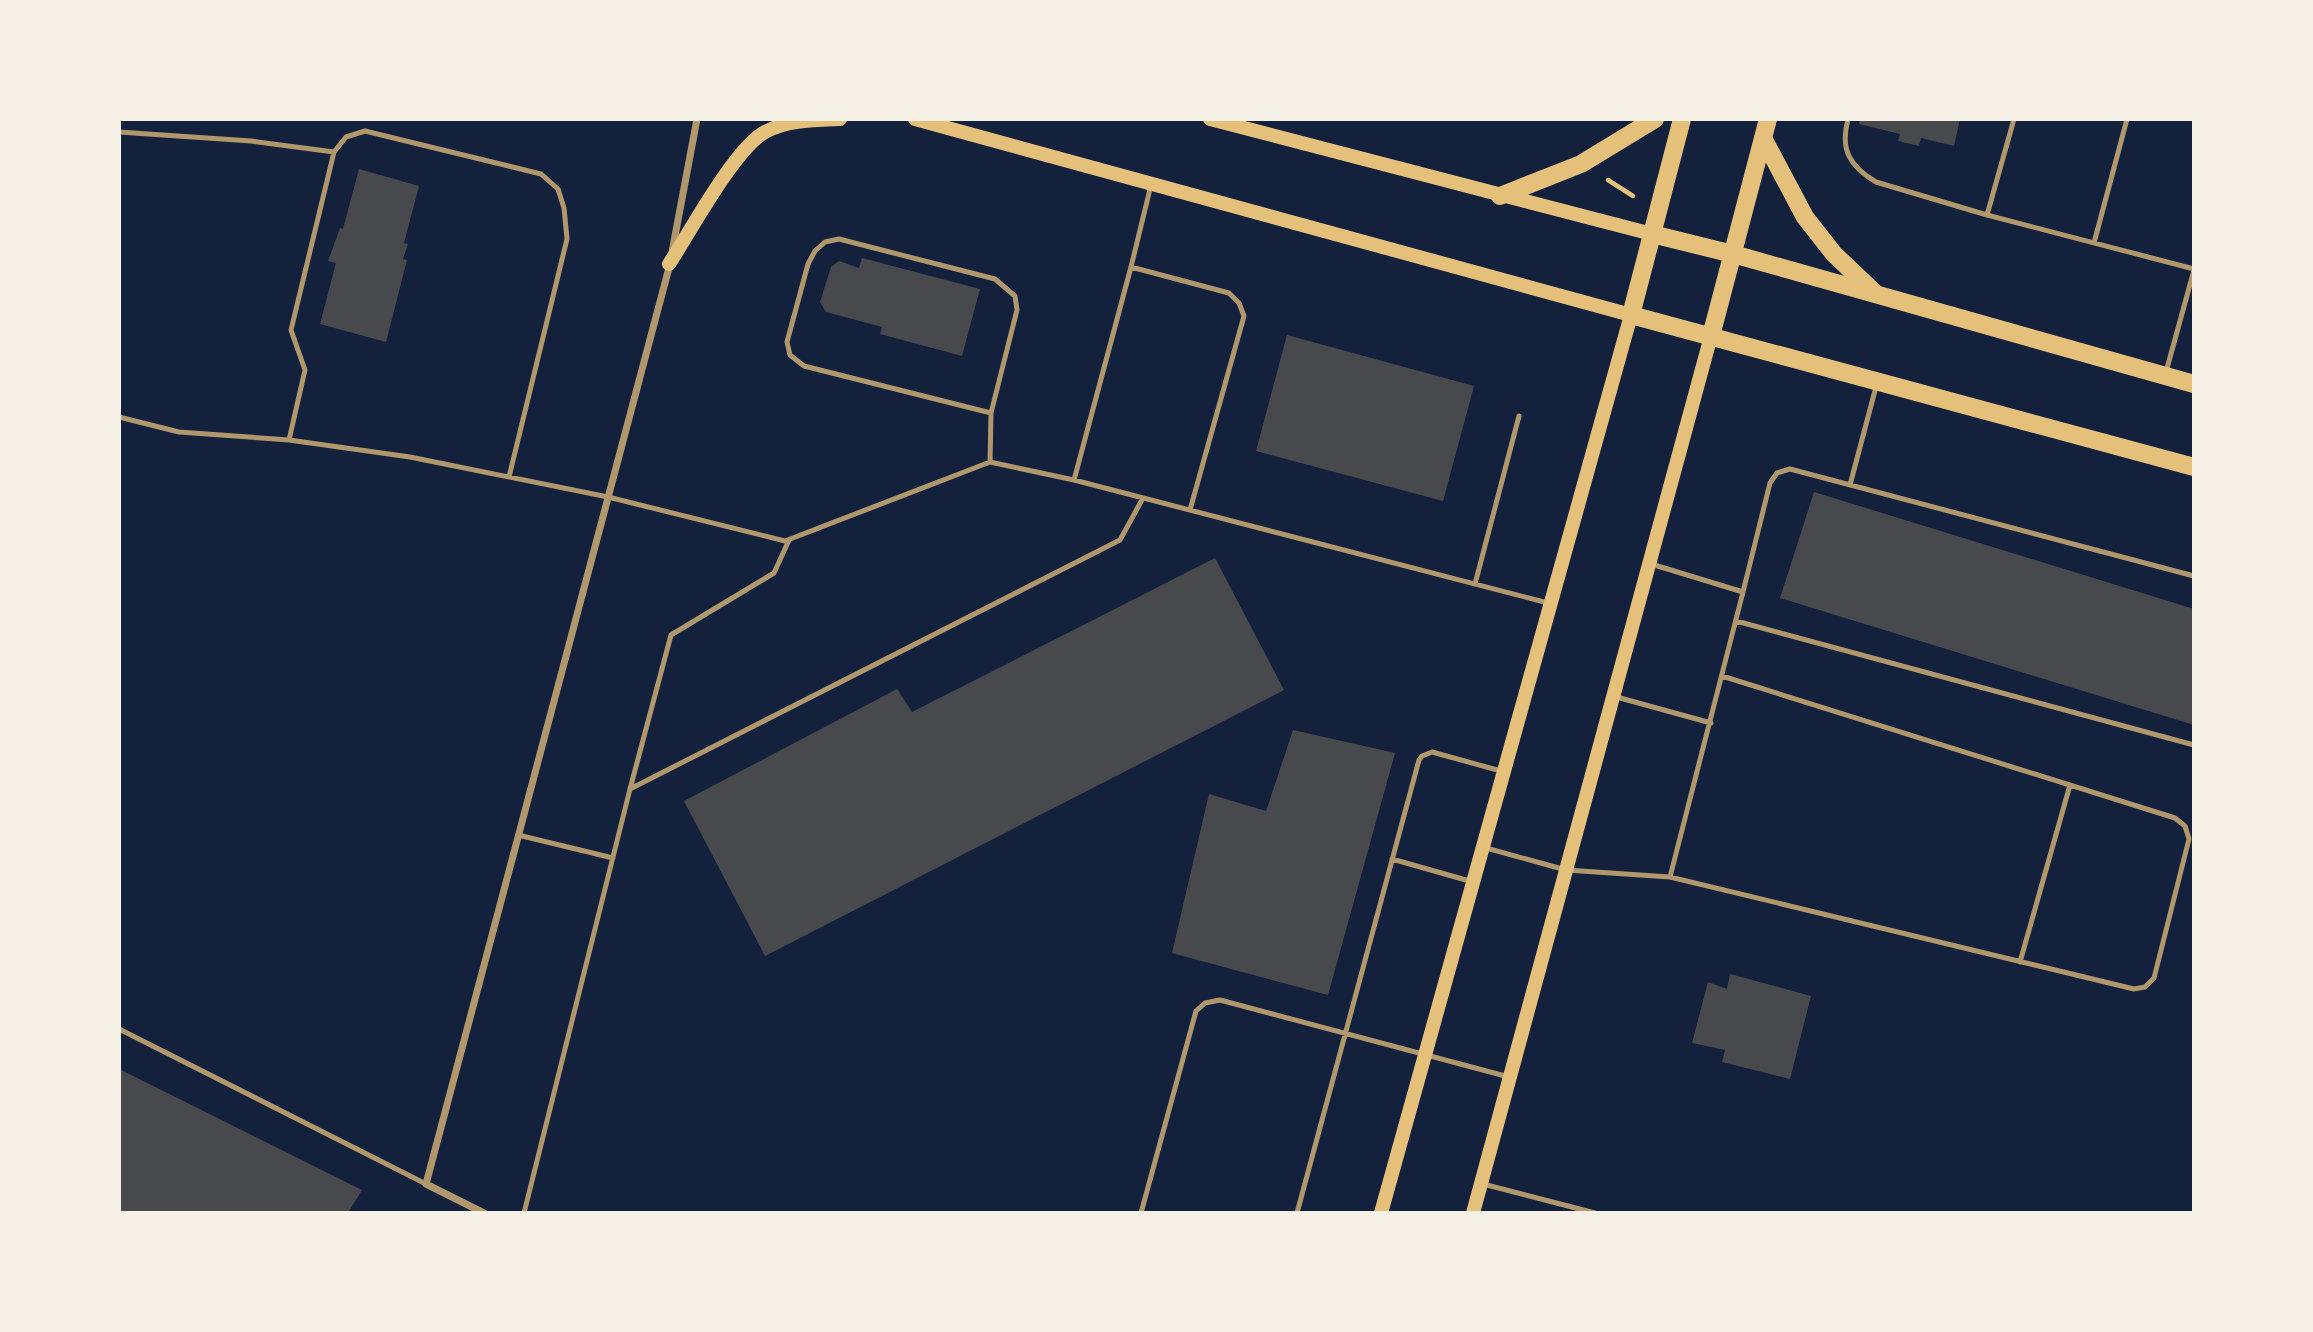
<svg xmlns="http://www.w3.org/2000/svg" width="2313" height="1332" viewBox="0 0 2313 1332" font-family="'Exo 2',sans-serif">
	<rect width="100%" height="100%" fill="#14213d"/>
	<path fill="#48494c" d="M1860,119H1960L1954,146L1921,138L1919,146L1898,141L1900,134L1859,124Z
		M359,169L419,186L404,243L408,244L403,259L407,260L386,342L320,324L336,263L328,261L340,228L343,229Z
		M862,258L980,289L962,356L880,334L882,327L826,312L820,302L831,267L839,261L859,268Z
		M1287,335L1474,386L1443,501L1256,451Z
		M1814,492L2194,609V725L1780,598Z
		M1215,558L1284,690L765,956L684,801L897,689L912,712Z
		M1293,730L1395,753L1328,995L1172,953L1209,794L1266,811Z
		M1730,974L1811,996L1790,1079L1722,1062L1725,1050L1692,1043L1708,982L1727,989Z
		M119,1069L362,1190L349,1211L353,1213H119Z"/>
	<g fill="none" stroke-linecap="round" stroke-linejoin="round">
		<path stroke="#e5c07b" stroke-width="4.5" d="M1608,180L1633,196"/>
		<path stroke="#b1986c" stroke-width="5" d="M1848,119C1840,149 1849,166 1876,182L1987,215
			M2014,119L1987,215L2194,269
			M119,132L251,141L334,152
			M2094,243L2127,119
			M1131,267L1151,185
			M2166,372L2194,270
			M119,417L179,432L289,440L410,457L608,497L785,541L990,462L1074,480L1548,603
			M289,440L305,370L291,330L334,152L346,137L365,131L541,174L558,189L564,208L567,239L509,477
			M990,462L991,413L1017,310L1015,296L995,279L839,239L825,242L815,251L808,264L787,342L790,355L804,366L991,413
			M1074,480L1131,267L1229,293L1239,303L1244,316L1190,510
			M1850,485L1877,383
			M789,540L774,573L671,635L630,789L1120,540L1143,498
			M1651,564L1743,592L1770,483L1777,473L1790,469L2194,576
			M1475,584L1519,416
			M1736,621L2194,745
			M1613,696L1711,723
			M518,835L613,858
			M1486,848L1566,870L1670,877L2134,989L2145,987L2154,978L2189,839L2185,826L2175,818L1722,676
			M1392,859L1473,882
			M1670,877L1743,592
			M2020,962L2070,785
			M119,1029L426,1184
			M1483,1184L1595,1213
			M524,1213L630,789
			M1141,1213L1196,1011L1205,1003L1220,1000L1509,1077
			M1297,1213L1419,760L1422,756L1432,752L1501,771"/>
		<path stroke="#b1986c" stroke-width="7" d="M672,252L697,119
			M484,1213L426,1184L670,264"/>
		<path stroke="#e5c07b" stroke-width="14" d="M915,119L1631,315L1381,1213
			M1210,119L1652,234
			M669,264C690,232 735,148 765,132C786,120 816,120 840,119
			M1473,1213L1711,336"/>
		<path stroke="#e5c07b" stroke-width="18" d="M1682,119L1631,315L2194,467
			M1763,138L1805,217L1834,254L1874,292
			M1500,196L1581,164L1655,119
			M1652,234L1733,254L2194,384
			M1711,336L1768,119"/>
	</g>
	<rect width="2313" height="1332" fill="none" stroke="#f6f1e7" stroke-width="242"/>
</svg>
